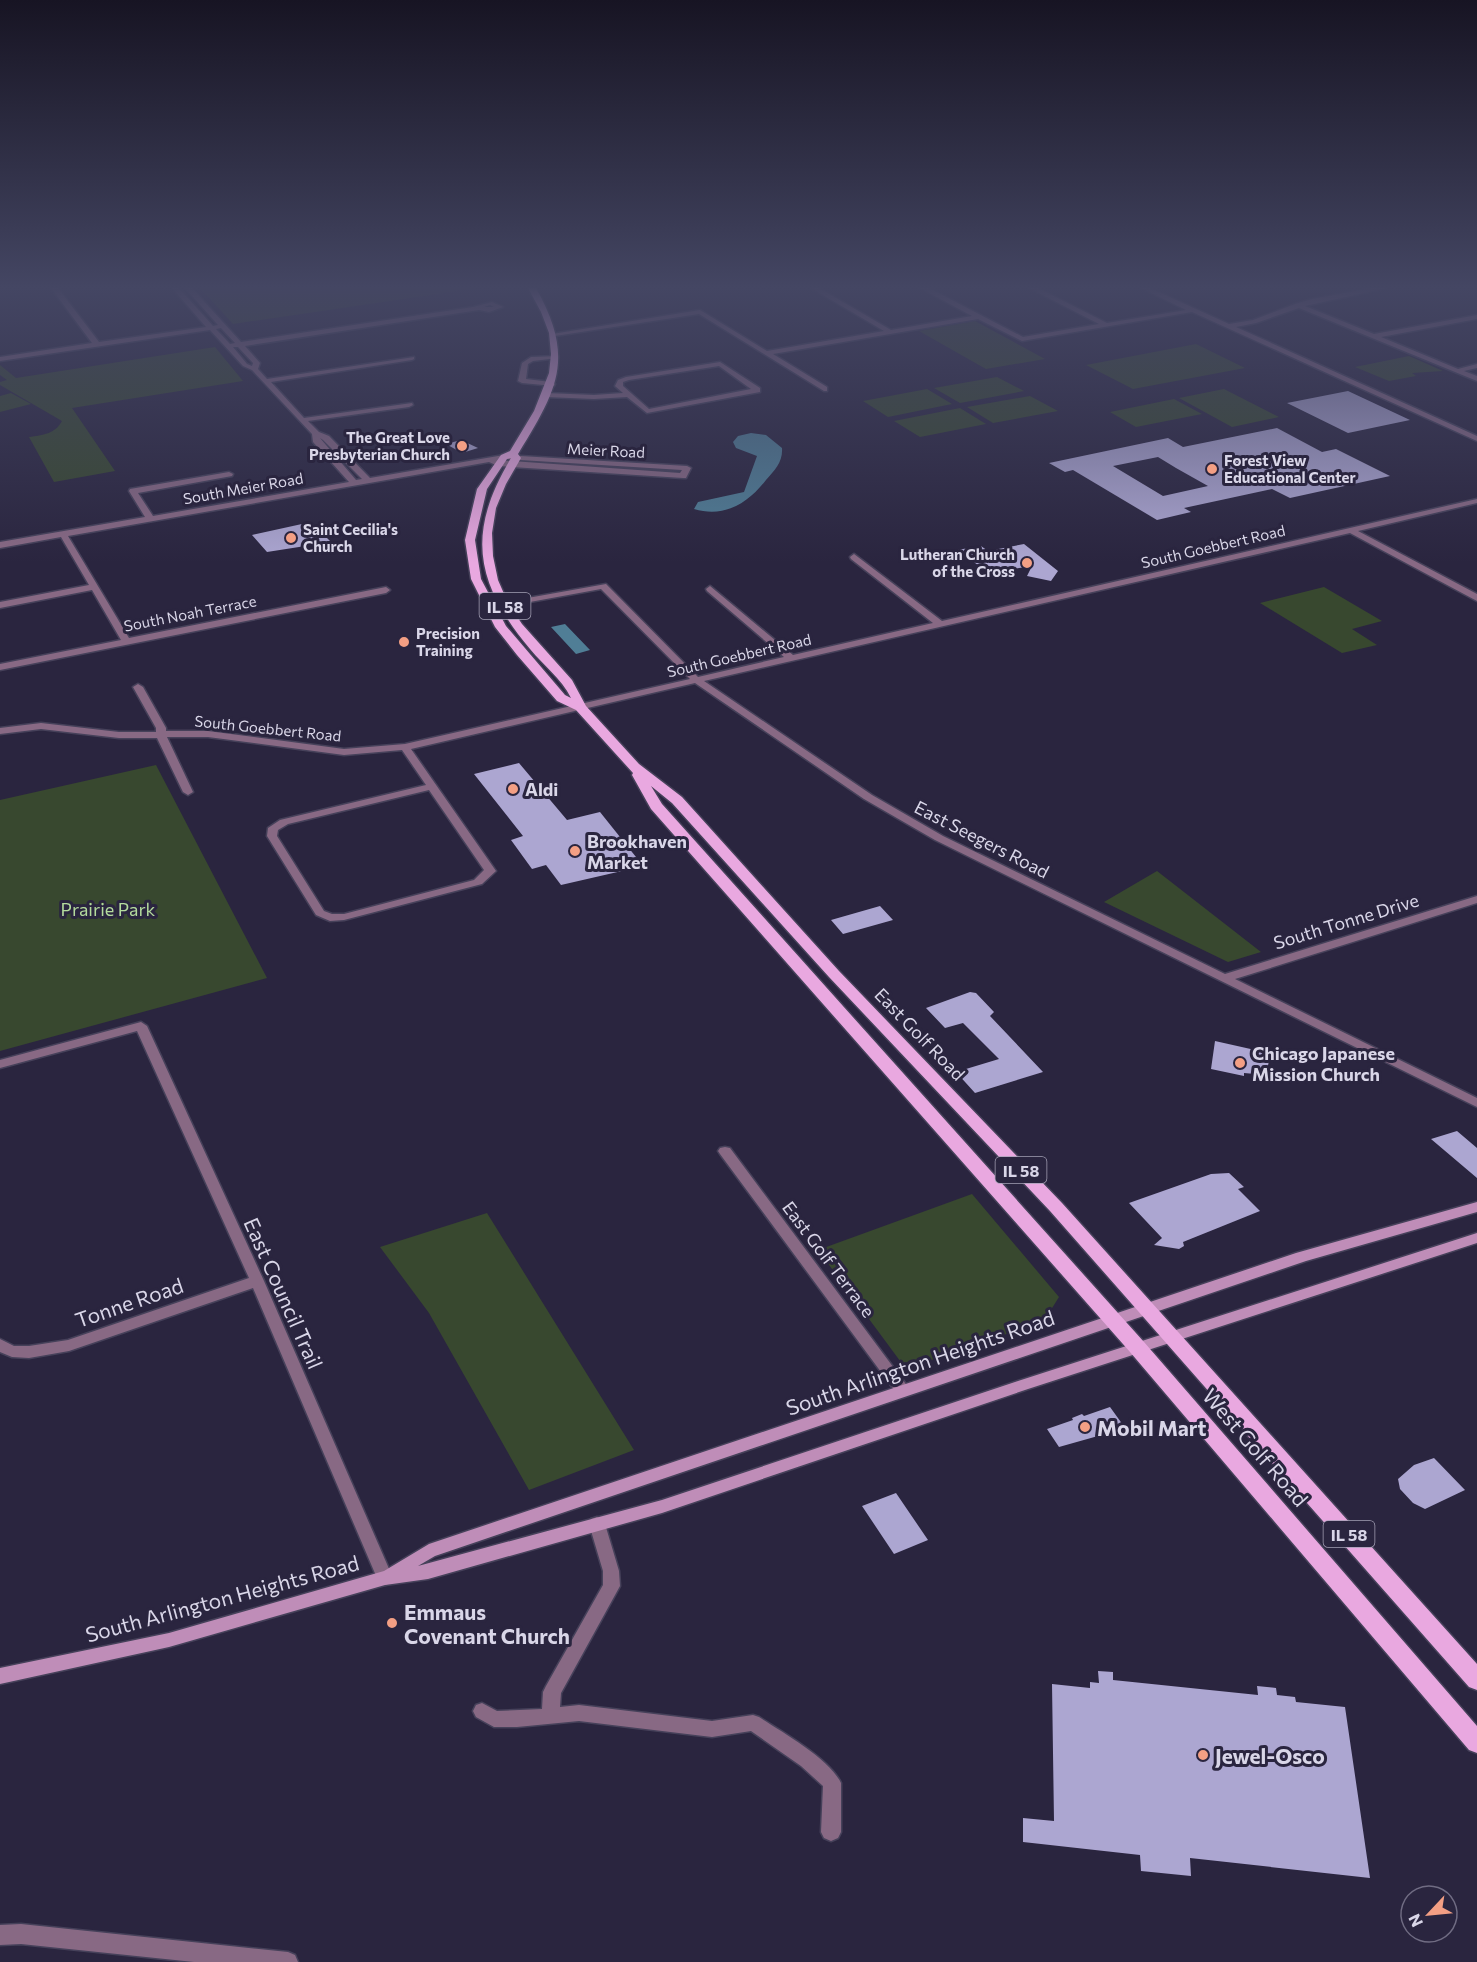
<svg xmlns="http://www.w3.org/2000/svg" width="1477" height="1962" viewBox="0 0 1477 1962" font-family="Commissioner,sans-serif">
	<rect width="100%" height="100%" fill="#2a253f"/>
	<path fill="#38482f" d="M200,288H478L233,324Z
		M975,321L1045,359L986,369L919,331Z
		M1196,344L1245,368L1133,389L1086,365Z
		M215,347L243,381L72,408L115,471L54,482L29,437C43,435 55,434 62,421L0,385V382L7,380L0,375V365L16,378Z
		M1409,356L1443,371L1412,373L1416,376L1389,381L1355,367Z
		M997,377L1024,391L960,403L934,388Z
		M927,389L952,404L888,417L863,401Z
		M1224,389L1279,417L1232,427L1179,398Z
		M11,393L31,404L0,412V396Z
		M1030,396L1058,411L993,423L967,407Z
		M1174,399L1202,414L1136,427L1110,412Z
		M960,408L986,424L920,437L894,421Z
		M1324,587L1382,621L1352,629L1377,645L1342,653L1260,603Z
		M156,765L267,978L0,1051V800Z
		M1157,871L1261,952L1228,962L1104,902Z
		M972,1194L1059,1297L1044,1321L906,1369L818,1250Z
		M487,1213L634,1450L529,1490L429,1313L380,1247Z"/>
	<path fill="#507e96" d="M751,433L766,435L782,448C783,462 775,470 766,480C748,503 725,518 694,509L698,502L744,492L757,456L736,448L733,442L738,436Z
		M565,624L590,650L576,654L551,627Z"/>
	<path fill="#aca6d1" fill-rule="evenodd" d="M1348,391L1410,420L1348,433L1287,403Z
		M1277,428L1322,452L1336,449L1390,476L1290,498L1272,489L1184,508L1191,512L1157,520L1073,470L1065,472L1049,463L1168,438L1183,447ZM1158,457L1176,468L1208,486L1163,496L1113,466Z
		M461,440L478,448L462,453L446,444Z
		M311,522L331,542L267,552L252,535Z
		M1024,544L1058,571L1051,581L1027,576L1032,566L989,573L957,550L981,546L988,551Z
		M519,763L567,820L600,812L640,862L635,868L561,885L546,865L532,869L511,840L523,836L474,774Z
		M880,906L893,920L843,934L831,920Z
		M970,992L976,993L994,1012L990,1016L1043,1072L975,1093L956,1072L999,1059L963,1023L945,1028L926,1008Z
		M1215,1041L1264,1052L1263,1055L1270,1056L1266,1075L1244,1073V1076L1211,1069Z
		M1457,1131L1477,1148V1178L1431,1139Z
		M1229,1173L1244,1187L1238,1189L1260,1211L1183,1242L1184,1246L1179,1249L1154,1245L1162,1238L1129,1203L1211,1174Z
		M1110,1407L1123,1425L1097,1434L1098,1436L1059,1447L1047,1429L1073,1420L1072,1418L1082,1414L1084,1416Z
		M1434,1458L1465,1490L1425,1509L1413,1503L1400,1489L1398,1479L1414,1465Z
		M896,1493L928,1540L894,1554L862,1506Z
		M1098,1671L1113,1672V1680L1258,1695L1257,1686L1276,1688L1277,1695L1295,1697L1296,1702L1345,1707L1370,1878L1190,1858L1191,1876L1141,1871L1140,1855L1023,1842V1818L1054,1821L1052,1684L1090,1688V1682L1099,1683Z"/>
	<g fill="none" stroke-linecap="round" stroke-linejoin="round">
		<g stroke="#46415a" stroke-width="3">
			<path id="minor" d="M51,288H58L99,342L206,327L172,288H179L213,326L218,325L185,288H192L241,342L473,307L492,302L503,307L489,312L479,310L245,346L260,363L258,369L267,379L414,357V359L412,360L271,382L304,418L412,403L413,405L409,407L308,421L319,432L329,436L370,478L504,455L687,466L691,468L686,478H683L498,466L489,462L68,536L129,638L386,587L390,590L386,593L0,670V664L121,640L92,590L0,608V602L89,585L61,537L0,548V542L145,517L129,491L130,489L229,472L233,474L232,476L138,493L153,516L349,482L313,442L312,434L252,370L243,366L210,330L0,361V357L92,343ZM490,305L494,307H484ZM221,328L235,343L230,344L216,329ZM233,347H238L253,363L252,366L247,364ZM320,438L323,440L362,479L356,480ZM504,459L682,470L680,473L497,460Z
				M811,288H819L891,330L972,316L920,288H929L1023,337L1099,324L1029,288H1038L1107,323L1186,310L1141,288H1150L1229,324L1253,320L1295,304L1312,299L1371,288H1387L1305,306L1374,334L1477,315V319L1381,337L1458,369L1477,364V368L1464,371L1477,376V381L1299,308L1256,323L1236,327L1477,436V441L1192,312L1022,341L978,319L773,354L827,387V391H824L699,314L555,336L552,334L700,310L767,351L884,331Z
				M558,356V358L533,361L528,364L526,379L551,382L555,384L554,386L522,383L518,381L522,363L531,357Z
				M720,362L760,388V392L647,413L627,397L594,399L546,397L542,395L546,393L594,395L623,393L615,386L618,380L626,377ZM719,366L751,389L649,409L623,386V382L629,380Z
				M1477,499V503L1358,531L1477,594V601L1350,533L704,681L872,795L943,836L1225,974L1477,896V903L1235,979L1477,1098V1107L935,840L864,799L695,683L411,749L496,871L482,884L344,920L330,921L316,915L267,836L268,828L280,820L426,785L402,750L344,755L208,737H167L193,792L188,795L183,792L157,738H119L41,729L0,734V728L41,723L119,732H156V728L133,687L138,684L143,687L166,728V731H208L344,749L405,744L690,679L601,589L502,607V603L505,602L606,584L698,677L784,657L707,591L706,589L710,586L793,655L933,623L851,559L850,557L854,554L942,621ZM429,790L484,870L474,880L344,914H332L324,911L277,836L278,830L288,824Z
				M141,1022L147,1026L264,1281L393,1578L391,1583L385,1585L379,1583L377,1578L253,1288L69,1351L29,1358L12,1357L0,1352V1339L14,1346H29L68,1340L249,1278L137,1031L0,1068V1060Z
				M725,1147L730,1148L908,1387L911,1391L908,1395L903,1397L898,1395L720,1154L718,1151L720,1148Z
				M597,1517L603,1519L605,1524L619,1571L620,1586L561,1693L560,1707L579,1705L712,1721L753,1715L759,1717C782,1732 830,1759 841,1783V1832L838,1838L831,1841L824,1838L821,1832L823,1786L801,1766L751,1731L712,1737L579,1721L517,1727H494L476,1717L473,1711L476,1705L482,1703L497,1711L542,1709L543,1692L546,1686L603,1585V1571L589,1524L591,1519Z
				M21,1924L288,1952L295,1955L298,1962H194L21,1944L0,1945V1925Z"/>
		</g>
		<g stroke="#46415a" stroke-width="3">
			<path id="secondary" d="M1477,1202V1212L1306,1261L435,1556L418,1566L662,1500L1018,1381L1477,1233V1243L1028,1389L662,1513L428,1579L385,1585L169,1647L0,1684V1668L169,1633L384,1571L429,1544L1296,1253Z"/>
		</g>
		<g stroke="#46415a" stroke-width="3">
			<path id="primary" d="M528,288H536C576,359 557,390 518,454L521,458L506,484L496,508L492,533L493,556L498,580L508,603L522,624L572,680L586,706L639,764L682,797L839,971L1062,1203L1477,1664V1690L1469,1687L1050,1211L829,977L672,803L651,786L662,804L1144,1342L1477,1726V1753L1469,1750L1130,1352L651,809L632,775L633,773L576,710L557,701L517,655L495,627L471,579L465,540L477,489L501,455L510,451L534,411L549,373L551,354L549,333L541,312ZM511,458C466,533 475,583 530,649C544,666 561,678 571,698L565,695L506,626L481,579L475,540L487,489L507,459Z"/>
		</g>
		<use href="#minor" fill="#886984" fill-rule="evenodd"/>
		<use href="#secondary" fill="#bf8db8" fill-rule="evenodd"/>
		<use href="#primary" fill="#e9a8e0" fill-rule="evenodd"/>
	</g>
	<linearGradient id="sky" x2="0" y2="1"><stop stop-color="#171423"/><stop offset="0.51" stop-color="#444663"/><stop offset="1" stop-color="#444663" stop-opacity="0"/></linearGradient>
	<rect width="1477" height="563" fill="url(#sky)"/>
	<g fill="#f39f84" stroke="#2a253f" stroke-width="2">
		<circle cx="462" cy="446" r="6"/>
		<circle cx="1212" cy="469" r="6"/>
		<circle cx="291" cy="538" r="6"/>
		<circle cx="1027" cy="563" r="6"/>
		<circle cx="404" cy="642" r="6"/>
		<circle cx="513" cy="789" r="6"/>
		<circle cx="575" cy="851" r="6"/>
		<circle cx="1240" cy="1063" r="6"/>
		<circle cx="1085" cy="1427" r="6"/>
		<circle cx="392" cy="1623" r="6"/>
		<circle cx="1203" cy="1755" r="6"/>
	</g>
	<g text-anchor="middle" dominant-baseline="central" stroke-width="6" stroke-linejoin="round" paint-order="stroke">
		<g font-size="15" font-weight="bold" fill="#d9d6e8" stroke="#2a253f" text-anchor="start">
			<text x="450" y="437" text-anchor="end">The Great Love<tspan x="450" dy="17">Presbyterian Church</tspan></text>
			<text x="1224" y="460">Forest View<tspan x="1224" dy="17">Educational Center</tspan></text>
			<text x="303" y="529">Saint Cecilia's<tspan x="303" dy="17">Church</tspan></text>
			<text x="1015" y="554" text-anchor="end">Lutheran Church<tspan x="1015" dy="17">of the Cross</tspan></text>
			<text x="416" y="633">Precision<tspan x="416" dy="17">Training</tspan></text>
		</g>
		<g font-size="15" fill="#d9d6e8" stroke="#2a253f">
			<text transform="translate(606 450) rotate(3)">Meier Road</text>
			<text transform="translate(243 488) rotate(-10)">South Meier Road</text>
			<text transform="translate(1213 546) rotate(-13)">South Goebbert Road</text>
			<text transform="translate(190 613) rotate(-11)">South Noah Terrace</text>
			<text transform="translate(739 655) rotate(-13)">South Goebbert Road</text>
			<text transform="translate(268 728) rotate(6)">South Goebbert Road</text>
		</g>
		<g fill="#2a253f" stroke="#a4a1b5" stroke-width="1.5">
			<rect x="479.5" y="593" width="51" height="26" rx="4.5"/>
			<rect x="995.5" y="1157" width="51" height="26" rx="4.5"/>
			<rect x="1323.5" y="1521" width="51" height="26" rx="4.5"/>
		</g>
		<g font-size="16" font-weight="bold" fill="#d9d6e8">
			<text x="505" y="606">IL 58</text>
			<text x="1021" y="1170">IL 58</text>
			<text x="1349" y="1534">IL 58</text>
		</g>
		<g font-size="18" font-weight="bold" fill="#d9d6e8" stroke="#2a253f" text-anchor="start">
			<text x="525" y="789">Aldi</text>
			<text x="587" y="841">Brookhaven<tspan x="587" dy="21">Market</tspan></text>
			<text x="1252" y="1053">Chicago Japanese<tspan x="1252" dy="21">Mission Church</tspan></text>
		</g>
		<g font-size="18" fill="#d9d6e8" stroke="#2a253f">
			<text transform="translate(982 839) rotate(27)">East Seegers Road</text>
			<text transform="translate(1346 921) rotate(-17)">South Tonne Drive</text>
			<text transform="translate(920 1034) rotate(46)">East Golf Road</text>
			<text transform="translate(829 1259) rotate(53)">East Golf Terrace</text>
		</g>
		<g font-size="18" fill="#b4db9d" stroke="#2a253f">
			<text x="108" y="909">Prairie Park</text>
		</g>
		<g font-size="21" fill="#d9d6e8" stroke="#2a253f">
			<text transform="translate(284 1293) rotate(66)">East Council Trail</text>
			<text transform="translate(129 1302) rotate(-19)">Tonne Road</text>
			<text transform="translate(920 1362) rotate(-19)">South Arlington Heights Road</text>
			<text transform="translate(1256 1447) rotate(49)">West Golf Road</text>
			<text transform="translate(222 1598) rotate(-15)">South Arlington Heights Road</text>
		</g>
		<g font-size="21" font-weight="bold" fill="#d9d6e8" stroke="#2a253f" text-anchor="start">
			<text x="1097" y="1427">Mobil Mart</text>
			<text x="404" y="1611">Emmaus<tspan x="404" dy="24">Covenant Church</tspan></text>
			<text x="1215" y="1755">Jewel-Osco</text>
		</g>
	</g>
	<g transform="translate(1429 1914) rotate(244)"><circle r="28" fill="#2a253f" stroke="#706c83" stroke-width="1.5"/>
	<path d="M0-4.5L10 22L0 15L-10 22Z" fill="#f39f84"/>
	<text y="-9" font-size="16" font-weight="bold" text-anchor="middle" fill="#d9d6e8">N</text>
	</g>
</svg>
